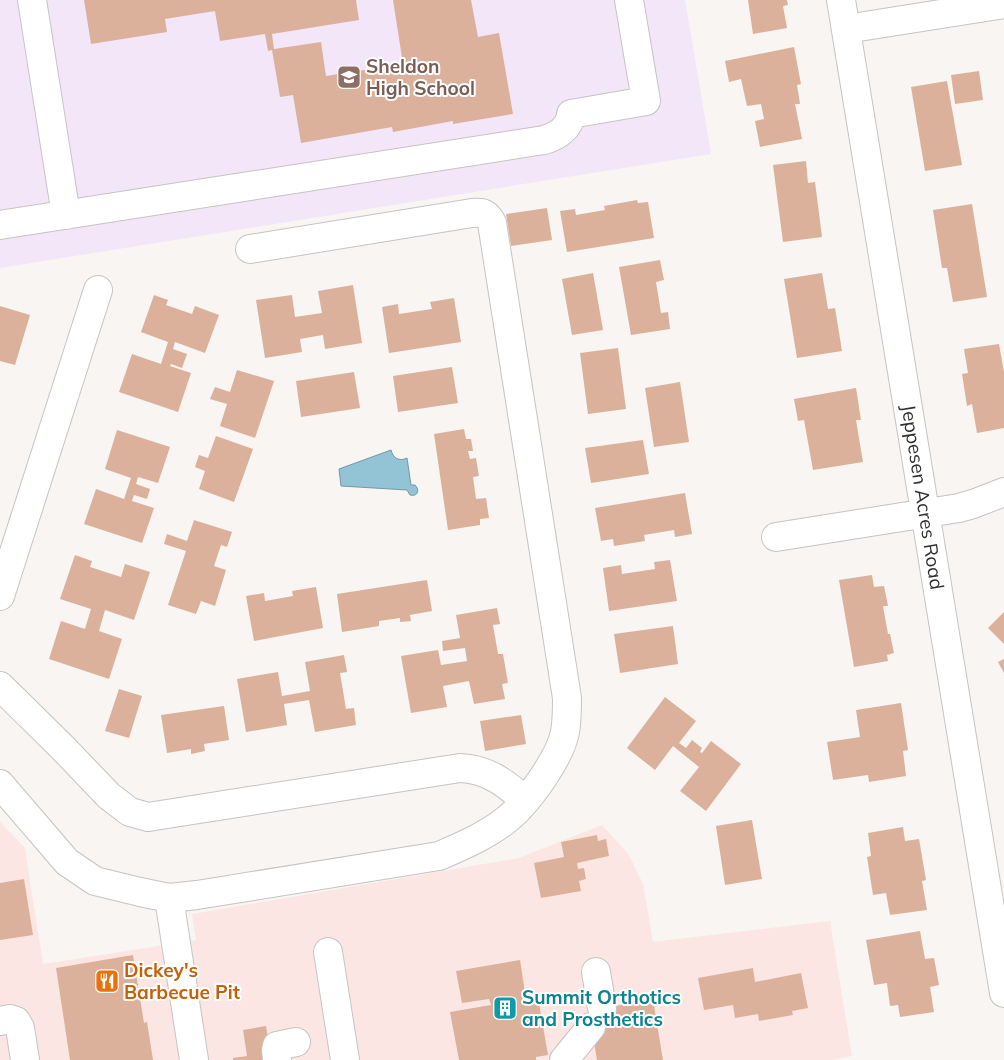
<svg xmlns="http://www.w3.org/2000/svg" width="1004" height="1060" viewBox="0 0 1004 1060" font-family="Mulish,sans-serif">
	<rect width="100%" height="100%" fill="#f8f5f3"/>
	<path fill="#fce6e3" d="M0,822L25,848L43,964L152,947L196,940L192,914L519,858L602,825L629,855L643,884L653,942L830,921L852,1056L832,1060H0Z"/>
	<path fill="#f4e6f9" d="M0,0H685L711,154L0,268Z"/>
	<path fill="#92c4d6" stroke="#7597a4" d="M391,450C393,458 399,462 407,458L411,485H415C420,490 418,497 410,495L407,490L341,486L339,469Z"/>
	<path fill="#dbb19b" d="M84,0H356L359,20L272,34L274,49L321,42L326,76L403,64L393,0H471L478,37L499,33L513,114L453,124V121L393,132L392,127L301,143L293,95L280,97L272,50L268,51L265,34L220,41L215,11L165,19L167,32L91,44Z
		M748,0H787L788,5L783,6L787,28L753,34Z
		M794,47L801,84L797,85L800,104H795L802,139L760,147L755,121L764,119L761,104L747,106L741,79L729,82L725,61Z
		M979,71L983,100L955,104L951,75Z
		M947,81L962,165L925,171L911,87Z
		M806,161L808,183L815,182L822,237L783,242L773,165Z
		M637,200L638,203L648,202L654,238L567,252L560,211L575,209L576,215L605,210L604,206Z
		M972,204L987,297L953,302L947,268H942L933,210Z
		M547,208L552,240L511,246L506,214Z
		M660,260L664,280L656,282L661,313L668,312L670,329L631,335L619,267Z
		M593,273L603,330L572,335L562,279Z
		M822,273L828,309L835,308L842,351L797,358L784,279Z
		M353,285L362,343L325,349L323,335L300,339L302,352L265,358L256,300L292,295L295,317L322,313L318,291Z
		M154,295L168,300L166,305L192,314L195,306L219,315L205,353L175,342L173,349L187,354L182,368L171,364L170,366L191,373L178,412L119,392L132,354L161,364L168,342L141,332Z
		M454,298L461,342L389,353L382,307L398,304L399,314L432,309L430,302Z
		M0,306L30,315L15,365L0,361Z
		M999,344L1004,372V428L977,433L972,404L967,406L962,374L968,373L964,349Z
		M618,348L626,409L588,414L580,353Z
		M452,367L458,403L398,412L393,376Z
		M237,370L274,381L255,438L220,426L227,404L210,399L215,387L230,392Z
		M354,372L360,408L301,417L296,381Z
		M680,382L689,442L654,447L645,388Z
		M856,388L861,420H856L863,462L813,470L804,420L798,421L794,399Z
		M464,429L466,439H471L473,451H468L470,459L476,458L479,476L473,477L476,499L486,498L489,518L480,519V525L448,530L434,434Z
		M117,430L170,447L158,483L138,477L136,484L150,489L147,499L134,495L132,501L154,508L142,543L84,524L96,489L124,499L131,478L105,469Z
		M216,436L253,449L234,502L199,489L205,471L195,467L199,455L208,458Z
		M643,440L649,474L591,483L585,448Z
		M685,493L692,534L675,537L674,530L644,535L645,541L614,546L613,539L601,541L595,508Z
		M194,520L232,532L227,547L221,545L214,566L226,570L215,606L201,601L196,614L168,605L186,551L164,544L167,534L187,541Z
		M75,555L92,561L90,567L121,577L125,564L150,572L134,620L105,610L99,631L122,639L109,679L49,659L61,621L85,629L91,609L60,599Z
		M670,560L677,601L609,611L603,568L621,565L622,574L655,569L654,562Z
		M872,575L874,587L884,586L888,606H883L888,634H890L894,653L887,655L888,661L854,667L839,580Z
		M427,580L432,611L410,615L411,621L400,622V618L379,621V626L342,632L337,594Z
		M316,587L323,628L254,641L246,596L264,593L265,601L293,596L292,591Z
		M497,608L500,624L493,625L498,654H503L508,683L502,684L505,699L474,704L469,681L443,686L447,707L411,713L401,656L438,650L441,665L467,661L465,648L443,651L442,641L460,638L456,615Z
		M1004,612V644L988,628Z
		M673,626L678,664L620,673L614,634Z
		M344,655L347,672L340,673L346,709L354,708L356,725L315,732L309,700L284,704L287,725L246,732L237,679L278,672L282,696L310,691L305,662Z
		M1004,659V673L998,662Z
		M119,689L142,696L129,738L105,731Z
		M665,697L696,721L679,743L686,748L692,740L702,748L700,752L702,753L711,741L741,764L706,811L680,791L699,767L673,746L655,770L627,748Z
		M901,703L908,750L903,751L906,776L869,782L868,775L833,780L827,742L860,737L856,710Z
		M224,706L229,740L204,744L205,751L191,754V749L167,753L161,715Z
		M521,715L526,744L485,751L480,721Z
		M752,820L762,879L725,885L716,826Z
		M903,827L905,841L919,839L926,880L922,881L927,910L890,915L886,893L873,895L867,857L871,856L868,833Z
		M597,835L598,841L606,839L609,856L577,863L578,869L584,868L586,879L579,881L581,891L541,898L534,863L564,857L561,842Z
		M24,879L33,935L0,940V883Z
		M920,931L925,959L934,958L939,985L930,987L934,1012L900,1017L898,1005L890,1006L887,983L874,985L866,940Z
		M133,955L144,1023L147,1022L153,1060H70L56,968Z
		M520,960L526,999L538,997L548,1055L536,1057V1060H459L450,1012L491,1005L489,999L462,1003L456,971Z
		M753,968L755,982L801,973L808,1008L792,1011L793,1015L759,1021L758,1014L735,1018L733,1005L704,1010L698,978Z
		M653,1000L663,1060H597L589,1010Z
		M266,1026L271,1060H233V1058L247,1056L243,1030Z"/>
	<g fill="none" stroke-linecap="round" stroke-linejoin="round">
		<g stroke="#c6c4c2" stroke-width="30">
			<path id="minor" d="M32,0L66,215
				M841,0L1004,993
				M846,29L1004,4
				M0,225L544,140C557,136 570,128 571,114L646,101L629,0
				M776,537L959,508L973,504L1004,492
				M0,596L98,290
				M0,686L62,747L109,796L130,812L148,817L460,768C487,769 506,783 525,801
				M0,784L67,862L95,881L140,892L169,898L197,895L439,856C462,846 486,836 506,820C527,804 560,758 565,732C567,721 567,709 567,698L492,223C487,213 483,212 472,213L250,249
				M169,898L194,1060
				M328,952L345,1060
				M596,972L602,1008
				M0,1021L10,1019L16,1021L20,1028L25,1060
				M277,1060L276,1050L277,1046L296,1042
				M564,1060L591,1027"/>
		</g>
		<use href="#minor" stroke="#fff" stroke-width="28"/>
	</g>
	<defs>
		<g id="school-square" transform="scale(1.25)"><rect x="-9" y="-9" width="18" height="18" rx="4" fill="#8d6e63" stroke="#fff"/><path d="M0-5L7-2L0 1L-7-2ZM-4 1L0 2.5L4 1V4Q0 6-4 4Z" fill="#fff"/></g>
		<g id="restaurant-square" transform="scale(1.25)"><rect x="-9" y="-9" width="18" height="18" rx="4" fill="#e8710a" stroke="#fff"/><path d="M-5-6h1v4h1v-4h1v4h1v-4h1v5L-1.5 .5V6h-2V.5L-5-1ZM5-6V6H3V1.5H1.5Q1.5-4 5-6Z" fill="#fff"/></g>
		<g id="building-square" transform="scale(1.25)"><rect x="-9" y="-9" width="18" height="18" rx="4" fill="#0f9aa8" stroke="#fff"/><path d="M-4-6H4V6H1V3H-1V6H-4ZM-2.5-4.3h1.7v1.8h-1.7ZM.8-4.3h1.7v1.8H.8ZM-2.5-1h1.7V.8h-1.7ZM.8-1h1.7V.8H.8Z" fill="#fff"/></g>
	</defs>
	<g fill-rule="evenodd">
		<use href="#school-square" x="349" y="77"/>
		<use href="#restaurant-square" x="107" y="981"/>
		<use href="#building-square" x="505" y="1008"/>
	</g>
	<g text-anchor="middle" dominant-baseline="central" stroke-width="4" stroke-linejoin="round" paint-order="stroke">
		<g font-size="19" font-weight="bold" fill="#785e54" stroke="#fff" text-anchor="start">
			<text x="366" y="66">Sheldon<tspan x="366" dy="22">High School</tspan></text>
		</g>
		<g font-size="19" fill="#302f2e" stroke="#fff">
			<text transform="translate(923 497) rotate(81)">Jeppesen Acres Road</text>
		</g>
		<g font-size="19" font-weight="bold" fill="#c56008" stroke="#fff" text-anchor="start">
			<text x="124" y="970">Dickey's<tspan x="124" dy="22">Barbecue Pit</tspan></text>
		</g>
		<g font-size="19" font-weight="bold" fill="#0d838f" stroke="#fff" text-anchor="start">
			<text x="522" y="997">Summit Orthotics<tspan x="522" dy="22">and Prosthetics</tspan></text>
		</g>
	</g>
</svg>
